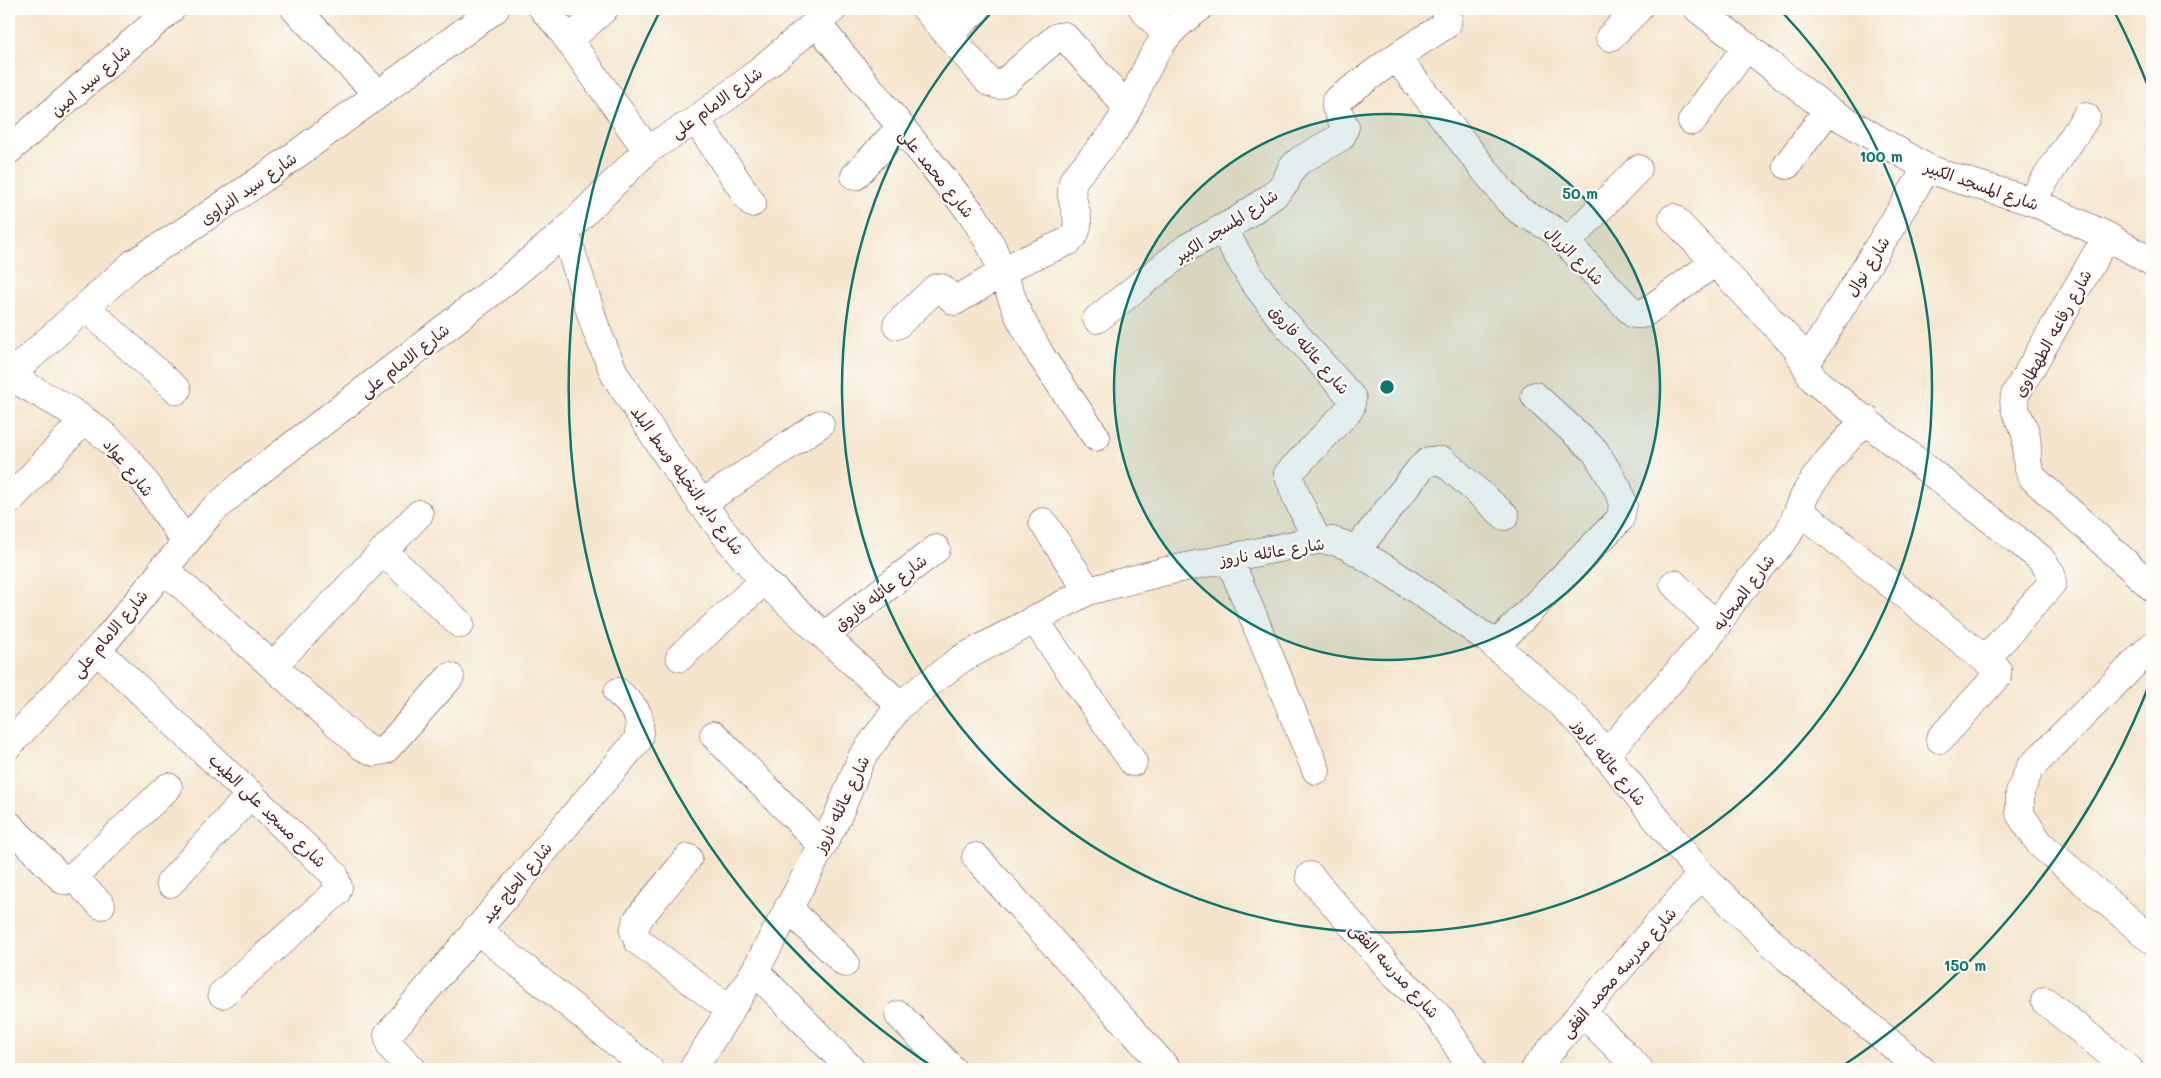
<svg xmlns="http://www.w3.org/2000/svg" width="2161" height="1078" viewBox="0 0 2161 1078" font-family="Mali,'Playpen Sans Arabic',sans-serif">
	<rect width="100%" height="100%" fill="#fdfcf7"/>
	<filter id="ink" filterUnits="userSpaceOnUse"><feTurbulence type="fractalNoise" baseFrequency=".02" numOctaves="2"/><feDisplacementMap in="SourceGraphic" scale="10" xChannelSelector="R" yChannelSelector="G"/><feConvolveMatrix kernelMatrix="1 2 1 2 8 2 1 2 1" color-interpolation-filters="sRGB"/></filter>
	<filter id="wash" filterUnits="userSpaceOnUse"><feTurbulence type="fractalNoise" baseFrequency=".0096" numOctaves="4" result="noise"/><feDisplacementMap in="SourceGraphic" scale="20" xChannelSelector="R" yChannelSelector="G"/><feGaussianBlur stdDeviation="1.12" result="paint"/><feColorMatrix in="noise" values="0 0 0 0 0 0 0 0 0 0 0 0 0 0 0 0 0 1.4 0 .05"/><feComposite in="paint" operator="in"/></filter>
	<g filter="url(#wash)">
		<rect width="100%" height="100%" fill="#f4e4cb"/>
	</g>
	<g filter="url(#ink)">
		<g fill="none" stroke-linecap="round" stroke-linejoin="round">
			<g stroke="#643d43" stroke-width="29">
				<path id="minor" d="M295,9L378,94
					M543,9L560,28L647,150
					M926,9L989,82L998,85L1006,81L1057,37L1064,36L1128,108
					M1143,9L1167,35
					M1698,9L1828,110L1927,168L1951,177L2031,201L2107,236L2152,262
					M817,24L973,215L992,247L1019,316L1041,356L1096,437
					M948,35L976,9
					M1610,37L1638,9
					M569,40L604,9
					M1396,57L1509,201L1520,211L1554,230L1634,314H1643L1714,263
					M696,120L752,203
					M1692,121L1747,46
					M9,150L171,9
					M1787,165L1828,110
					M855,176L900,128
					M2031,201L2086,117
					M1673,218L1793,344C1803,356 1806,370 1815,381L2040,558L2051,573L2052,583L1986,659
					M1223,229L1251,278L1282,319L1352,398L1350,409L1288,474L1297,498L1317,540
					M565,232L596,329L615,375L677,470L731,542L764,581L900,705
					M2107,236L2015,395C2011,412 2023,420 2026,436C2029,453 2023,460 2033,478L2152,587
					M1567,242L1638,169
					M85,307L177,390
					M1097,319L1188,247L1238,220L1274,195L1285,183L1292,168L1299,161L1341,137L1345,127L1336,107V101L1396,57L1447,24L1448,17L1444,9
					M897,325L936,288H941L955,301L1020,262L1069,241C1090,220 1064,203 1074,179C1093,156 1115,135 1128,108C1150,64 1155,38 1198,9
					M1806,364L1927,168
					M9,376L134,263L185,231L271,173L495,9
					M9,376C41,395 78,412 106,437C137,464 161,507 185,541
					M9,501L84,420
					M701,504L820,424
					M1800,511L1997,669V676L1940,739
					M1043,522L1088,591
					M383,551L460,624
					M1356,551L1420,469L1429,461H1443L1505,516
					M1229,558L1316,770
					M163,568L362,746L374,752L385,750L450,677
					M1674,584L1716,626
					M1034,619L1133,762
					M824,636L936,549
					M1495,646L1620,519L1623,505L1618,489L1595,451L1535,396
					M2152,646L2030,768L2020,792V814L2040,844L2152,940
					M97,650L334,874L338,887L336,893L222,994
					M680,657L764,581
					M273,666L419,514
					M714,735L822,845
					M9,745L106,640L210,513L244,483L497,288L565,232L647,150L696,120L745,83L833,9
					M1605,755L1708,638L1734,599L1787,536C1795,522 1799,507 1806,493C1821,466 1845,442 1866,419
					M9,825L63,880H70L168,787
					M976,857L1167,1069
					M688,858L638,919L634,931L638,941L730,1010
					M1310,876L1398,978L1420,997L1442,1021L1472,1069
					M74,878L101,905
					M170,883L251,794
					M788,908L845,963
					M476,929L649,1069
					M755,971L851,1069
					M2045,1001L2129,1069
					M1582,1012L1639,1069
					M899,1015L952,1069
					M412,1069L391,1047L388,1035L638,740C643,713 636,710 618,692
					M693,1069L755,971L837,818L862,757L900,705L961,659L1088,591L1162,572L1317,540L1333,541L1348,546L1394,574L1485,637L1538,682L1580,722L1701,875L1789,959L1921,1069
					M1535,1069L1582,1012L1701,875"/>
			</g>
			<use href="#minor" stroke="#fff" stroke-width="28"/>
		</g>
	</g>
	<circle cx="1387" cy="387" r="273" fill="#0f766e" fill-opacity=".12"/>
	<g fill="none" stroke="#0f766e" stroke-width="2.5">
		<circle cx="1387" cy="387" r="273"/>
		<path d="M1782 12A545 545 0 1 1 992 12"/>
		<path d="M2151 680A818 818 0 0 1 1838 1069M936 1069A818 818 0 0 1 661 9M2113 9A818 818 0 0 1 2151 94"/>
	</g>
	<g text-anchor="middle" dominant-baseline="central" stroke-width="4.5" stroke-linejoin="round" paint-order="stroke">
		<g font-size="16" fill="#4a1f2b" stroke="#fdfcf7">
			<text transform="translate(90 80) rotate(-41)">شارع سيد امين</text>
			<text transform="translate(716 102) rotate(-36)">شارع الامام على</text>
			<text transform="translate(937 173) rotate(51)">شارع محمد على</text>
			<text transform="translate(1982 185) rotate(19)">شارع المسجد الكبير</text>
			<text transform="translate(248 188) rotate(-35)">شارع سيد النراوى</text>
			<text transform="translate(1226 225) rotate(-33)">شارع المسجد الكبير</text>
			<text transform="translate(1575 255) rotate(45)">شارع الزرال</text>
			<text transform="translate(1867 266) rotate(-58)">شارع نوال</text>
			<text transform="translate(2052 333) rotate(-61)">شارع رفاعه الطهطاوى</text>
			<text transform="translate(1310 349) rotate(49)">شارع عائله فاروق</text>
			<text transform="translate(404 360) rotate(-38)">شارع الامام على</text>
			<text transform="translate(129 467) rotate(51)">شارع عواد</text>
			<text transform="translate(688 480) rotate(54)">شارع داير النخيله وسط البلد</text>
			<text transform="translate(1272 551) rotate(-9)">شارع عائله ناروز</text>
			<text transform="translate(880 592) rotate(-38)">شارع عائله فاروق</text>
			<text transform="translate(1743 592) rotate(-53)">شارع الصحابه</text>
			<text transform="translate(109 633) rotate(-50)">شارع الامام على</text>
			<text transform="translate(1610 762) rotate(51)">شارع عائله ناروز</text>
			<text transform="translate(841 804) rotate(-64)">شارع عائله ناروز</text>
			<text transform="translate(268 810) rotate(44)">شارع مسجد على الطيب</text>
			<text transform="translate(516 882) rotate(-50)">شارع الحاج عيد</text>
			<text transform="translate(1395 970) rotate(47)">شارع مدرسه الفقى</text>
			<text transform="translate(1618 972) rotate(-49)">شارع مدرسه محمد الفقى</text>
		</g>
	</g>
	<circle cx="1387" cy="387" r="8" fill="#0f766e" stroke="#fdfcf7" stroke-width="2.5"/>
	<g font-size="15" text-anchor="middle" font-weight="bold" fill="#0f766e" stroke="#fdfcf7" stroke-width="4.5" stroke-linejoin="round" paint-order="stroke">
		<text x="1881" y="162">100 m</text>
		<text x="1580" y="199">50 m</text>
		<text x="1965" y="971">150 m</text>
	</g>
	<rect width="2161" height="1078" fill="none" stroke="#fdfcf7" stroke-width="30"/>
</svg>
